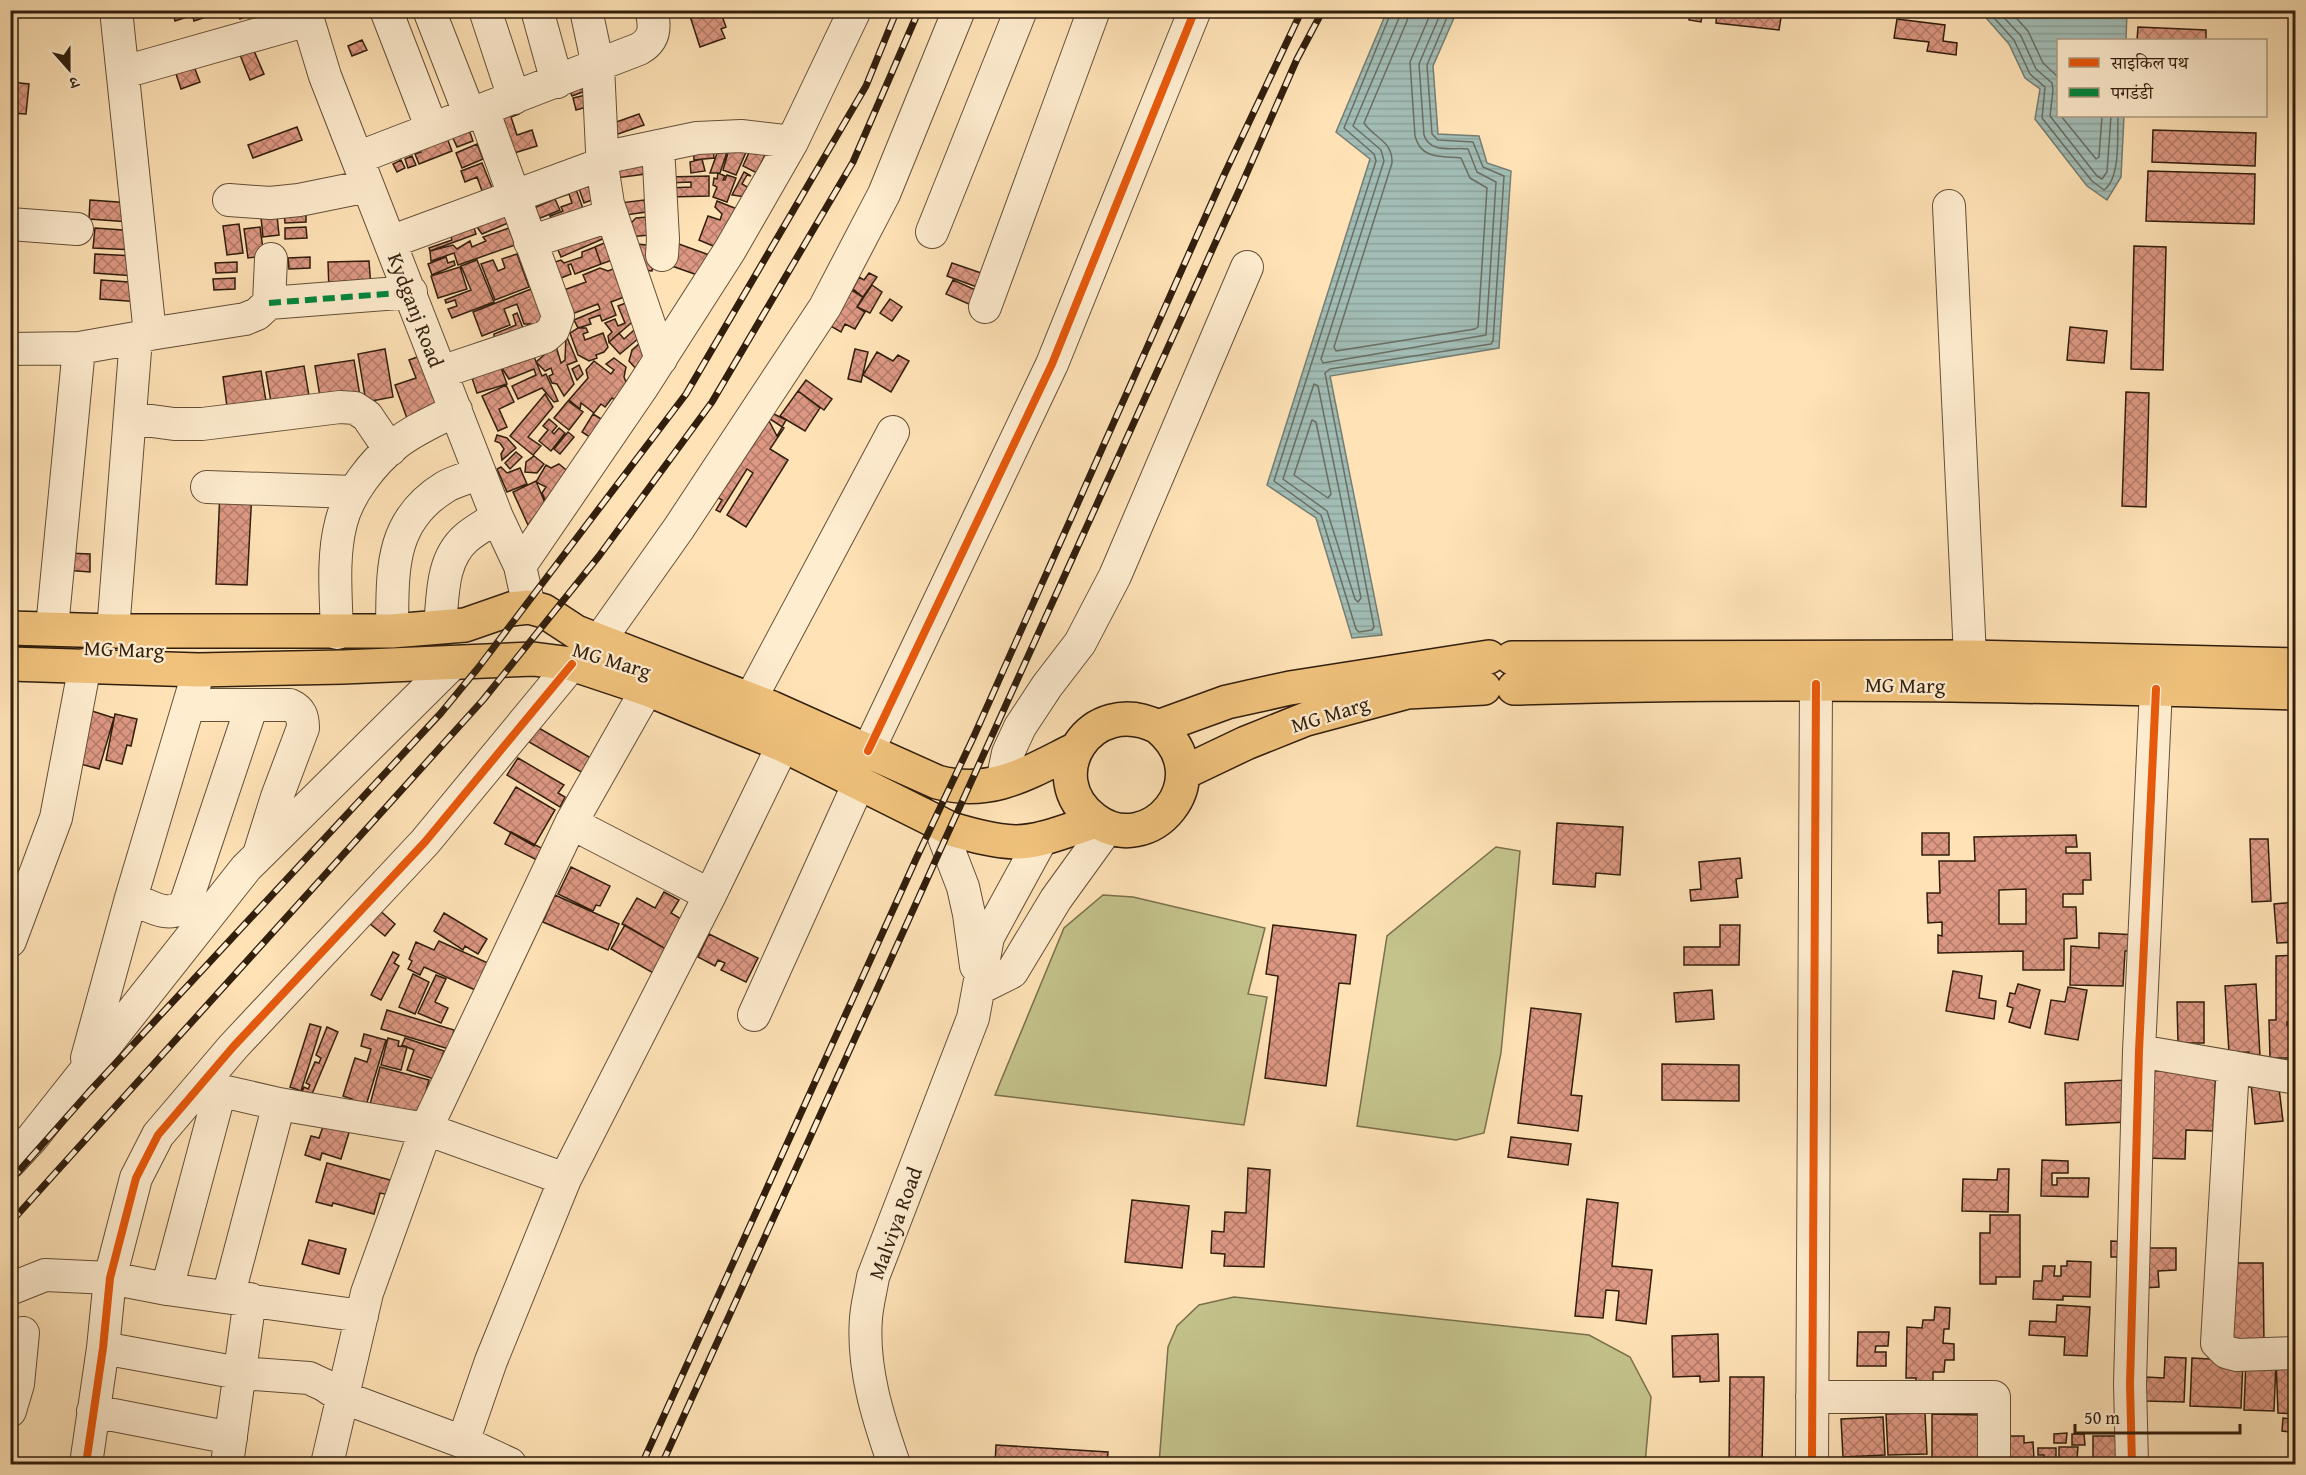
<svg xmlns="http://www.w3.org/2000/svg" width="2306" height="1475" viewBox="0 0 2306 1475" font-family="'Gentium Book Plus','Noto Serif Devanagari',serif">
	<defs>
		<pattern id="water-rules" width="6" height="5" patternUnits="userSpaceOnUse" patternTransform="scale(1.5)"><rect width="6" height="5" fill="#a2bdb6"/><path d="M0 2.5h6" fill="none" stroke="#8ca29b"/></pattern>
		<pattern id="building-cross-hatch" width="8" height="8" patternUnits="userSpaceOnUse" patternTransform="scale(1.5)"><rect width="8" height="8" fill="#dd9883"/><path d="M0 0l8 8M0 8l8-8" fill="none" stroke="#b47b6a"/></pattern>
	</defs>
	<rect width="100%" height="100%" fill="#ffe3b7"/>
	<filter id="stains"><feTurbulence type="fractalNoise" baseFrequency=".00333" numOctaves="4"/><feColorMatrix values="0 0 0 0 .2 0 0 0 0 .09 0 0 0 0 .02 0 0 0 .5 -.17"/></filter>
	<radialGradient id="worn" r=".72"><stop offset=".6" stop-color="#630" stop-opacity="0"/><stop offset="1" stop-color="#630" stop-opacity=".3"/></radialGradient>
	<path fill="#c4c38c" stroke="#7a704c" stroke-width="1.5" d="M1496,847L1520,851L1501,1053L1484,1133L1456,1140L1357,1126L1387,936Z
		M1103,895L1133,897L1265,928L1248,994L1267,997L1244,1125L995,1095L1064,928Z
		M1234,1297L1589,1335L1630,1357L1651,1397L1645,1464H1159L1168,1347L1177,1326L1199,1305Z"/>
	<path fill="url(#water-rules)" stroke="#757d72" stroke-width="1.5" d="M1387,11H1457L1433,66L1438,134L1479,136L1487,163L1511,171L1499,348L1330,376L1382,635L1352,638L1316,518L1267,485L1370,159L1336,132Z
		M1980,11H2127L2126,40H2058V116H2124L2121,177L2107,200L2087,186L2035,119L2040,89L2025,78L2009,44Z"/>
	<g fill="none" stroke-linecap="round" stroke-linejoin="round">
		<path stroke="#6a6e62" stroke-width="1.5" d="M1392,10L1344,128L1374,154L1376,161L1274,481L1321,515L1356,629L1359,632L1372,630L1374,627L1325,373L1330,369L1491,344L1493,341L1504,176L1483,167L1473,142L1438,140L1432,134L1427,65L1450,10
			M1400,10L1399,18L1353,126L1381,150L1384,161L1321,359L1323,363L1486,335L1496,182L1477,172L1468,149C1453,147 1430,154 1424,135L1419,64L1442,10
			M1409,10L1407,21L1364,123C1374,138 1393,141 1392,163L1334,347L1336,351L1475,329L1478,327L1487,188L1470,178L1461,158C1442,156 1421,160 1415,136L1410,62L1432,10
			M1987,10L2014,40L2030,74L2045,87L2042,118L2092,181L2104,190C2121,178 2117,136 2118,116
			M1997,10L2021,36L2036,69L2052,83L2053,90L2050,116L2097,176L2102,179L2107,172L2111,116
			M2009,10L2028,31L2043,63L2058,77
			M2061,116L2096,159L2099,157L2102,116
			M1314,384L1318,386L1361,598L1358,602L1355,599L1327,511L1283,479Z
			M1312,420L1316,422L1331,494L1328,498L1294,475Z"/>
	</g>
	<path fill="url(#building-cross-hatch)" stroke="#311e0d" stroke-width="1.5" fill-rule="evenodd" d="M172,10H188L190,16L175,21Z
		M191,10H207L209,16L194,21Z
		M237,10H262L240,19Z
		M270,10H278L284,26L265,33L259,15Z
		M688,10H720L726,27L721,29L725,38L700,47Z
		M1691,10H1703L1701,22L1689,20Z
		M1717,10L1782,11L1779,30L1716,23Z
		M1897,19L1945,25L1943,41L1957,43L1956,55L1927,51L1929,42L1894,38Z
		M2138,27L2206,30V40H2137Z
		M362,40L367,50L352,56L348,46Z
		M251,44L264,74L250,80L238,50Z
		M193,64L200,82L181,89L175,71Z
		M583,77L588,90L572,96L567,83Z
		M10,82L29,84L26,114L10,113Z
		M590,94L593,105L576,110L573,98Z
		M517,108L519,114L511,117L517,135L532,130L537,146L511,154L497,114Z
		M639,114L644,125L612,136L608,125Z
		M467,124L473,141L457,147L452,136L447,138L452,151L419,164L415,154L421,152L417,143Z
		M297,127L302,140L253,158L248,145Z
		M2153,130L2256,133L2255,166L2152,162Z
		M477,144L483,159L462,168L456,153Z
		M713,144L714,158L694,160L693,145Z
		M720,145L729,146L720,173H710Z
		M730,146L747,150L736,175L723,170Z
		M752,146L766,152L757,173L743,166Z
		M651,155L653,173L616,178L613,160Z
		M412,156L416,165L408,168L405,159Z
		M702,159L705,171L691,173L690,162Z
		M401,160L405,168L397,172L393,164Z
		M482,163L495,195L485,199L477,177L465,182L461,171Z
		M583,168L594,199L584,203L575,177Z
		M2148,171L2255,174L2254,224L2146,221Z
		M744,172L751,176L747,175L742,184L749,188L745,197L732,195Z
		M718,173L725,176L723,180H725L727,175L736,178L727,202L713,197L717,187L713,185L714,178L717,179Z
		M709,176V196L669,197V188L691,187V182L668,183L667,177Z
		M572,178L586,217L554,228L550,216L563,211L561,207L572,203L569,194L549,201L548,197Z
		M555,199L560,210L538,219L534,208Z
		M90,200L131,203L130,222L89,219Z
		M644,200L646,212L626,215L620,203Z
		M717,201L742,211L725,251L699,240L708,216L720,220L722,214L715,207Z
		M499,202L508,223L482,234L477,227L494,220Z
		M276,206L279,235L263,237L260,208Z
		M306,212V222L285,223L284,213Z
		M659,216L660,234L629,237L626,218L632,222L636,218Z
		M600,221L607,237L561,257L553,238Z
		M239,224L243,253L227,255L223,226Z
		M473,225L476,234L430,251L429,248L452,240L447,226Z
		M260,227L264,256L248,258L244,229Z
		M306,227L307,238L285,239V228Z
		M95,228L136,231L135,250L93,248Z
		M509,228L515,245L458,265L454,253L431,261L430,251L453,245L457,249L470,241L472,247L486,241L483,237Z
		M611,240L618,258L601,264L595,247Z
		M628,243L655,246L652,271L634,269Z
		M676,243L712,256L703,277L669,265Z
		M2134,246L2166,247L2163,370L2131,369Z
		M595,247L601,264L575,274L571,264L568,265L571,274L556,280L549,264L561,260L564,263L582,257V252Z
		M95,254L136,256L135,276L94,273Z
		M517,254L529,287L495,300L481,264L493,260L498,271L505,268L502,259Z
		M310,257V268L289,269L288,258Z
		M446,257L448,263L454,261L455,265L432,275L428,264Z
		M477,260L494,302L452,318L448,309L457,306L455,300L446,303L445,300L471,290L461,266Z
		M369,261L371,287L329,291L328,262Z
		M237,262V272L216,273L215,263Z
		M952,263L990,276L985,290L947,276Z
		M621,266L632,294L611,302L616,315L602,321L600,315L589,319L591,324L578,328L574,320L600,309L598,304L572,314L564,290L586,282L583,275L600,268L608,271Z
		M460,267L467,289L438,298L431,276Z
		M869,273L877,277L863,297L853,289L859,277L864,280Z
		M235,278V289L214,290L213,279Z
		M101,280L142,283L141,302L100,299Z
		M953,280L987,295L980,309L946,294Z
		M872,285L882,292L870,313L857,307Z
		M848,288L863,297L857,307L865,312L855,329L845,324L841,332L827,324Z
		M531,289L546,327L534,332L531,324H524L517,304L504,309L510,325L482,336L473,312Z
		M10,299L17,300L16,330H10Z
		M890,299L902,307L892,321L880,313Z
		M631,301L638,317L609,342L608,336L612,332L605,323L615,319L618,326L625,323L618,306Z
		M517,313L523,328L531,324V331L494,343V334L516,325L513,315Z
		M642,323L646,332L620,354L609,342L619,333L624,339Z
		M2070,327L2107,331L2104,363L2067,360Z
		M578,328H586L588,332L583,334L585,340L603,333L608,347L604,352L596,355L597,358L589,361L578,355L570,333Z
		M566,335L577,361L567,365L574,384L564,396L557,384L552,383L549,376L553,374L551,368L545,371L536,362L544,355L532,352L553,336L561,363L565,360Z
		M647,337L651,352L639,372L629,361L632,350Z
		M385,349L393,397L366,402L358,354Z
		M855,349L868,352L861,382L848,379Z
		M532,352L542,376L546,374L558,401L554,402L542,388L518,399L512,386L536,375L534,369L509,379L500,365Z
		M877,352L893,361L898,355L909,361L891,392L863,375Z
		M423,355L442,406L409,424L395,385L416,378L409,360Z
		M614,358L626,367L624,377L626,382L631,375L616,401L612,398L605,407L601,404L594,413L581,403L580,409L569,400L588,378L586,370L594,361L611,374L614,370L606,364Z
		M354,360L360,396L321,403L315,366Z
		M500,365L507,384L477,393L471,375Z
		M579,365L583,374L577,380L572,369Z
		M304,366L310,402L272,408L266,372Z
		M261,371L267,407L228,414L223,377Z
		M806,380L832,399L824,410L798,391Z
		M506,385L514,402L499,409L507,427L498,431L482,396Z
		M798,391L820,408L805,431L780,416Z
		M2126,392L2149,393L2146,507L2122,506Z
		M545,394L553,407L528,437L541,446L533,455L510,436Z
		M568,401L583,412L569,430L554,418Z
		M770,412L786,420L777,436L767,417Z
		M593,414L608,423L596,441L582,432Z
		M767,417L784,428L770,449L788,460L746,527L727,515L753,473L747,469L720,512L716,510L722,500L717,497Z
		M549,419L557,426L552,432L554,434L559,428L565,433L551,451L539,441L548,430L543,426Z
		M568,432L574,437L560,454L554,449Z
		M497,435L507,438L516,448L502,460L501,454L504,449L500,443L495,441Z
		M516,452L522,457L510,469L505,463Z
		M534,456L544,464L537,473L525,472L526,462Z
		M559,464L570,473L546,502L542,493L546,487L536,482L546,465L551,468Z
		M501,467L507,473L520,468L527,484L507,492L497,469Z
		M536,481L545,503L528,525L513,492Z
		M220,490L252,491L247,585L216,584Z
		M66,553L90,554V572L65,570Z
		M92,711L114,718L99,769L77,763Z
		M115,714L137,719L131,746L127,745L122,764L106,760Z
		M537,727L591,758L583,773L529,742Z
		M518,758L564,785L558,793L565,797L560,807L507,775Z
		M516,787L555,810L534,846L494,823Z
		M1557,823L1623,827L1620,875L1596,873L1595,887L1553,884Z
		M511,832L545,850L539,861L505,844Z
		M1922,833H1949V855H1922Z
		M2076,835L2077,847H2066V853H2090L2091,880H2083V894H2063V907H2076L2077,938L2064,939V970H2023V951L1938,953V935L1942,936V922L1928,923L1927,893H1940L1939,861H1975L1974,837ZM2026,889V924H1999V890Z
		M2250,839H2268L2271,901L2252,902Z
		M1740,858L1742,878L1736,879L1738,897L1691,901L1690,890L1701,889L1699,862Z
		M571,867L610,886L600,906L596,905L593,911L558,894Z
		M664,892L679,900L671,913L688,923L671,952L622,924L637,898L655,908Z
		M555,895L619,924L608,950L543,922Z
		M2295,902L2296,942L2277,943L2274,904Z
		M376,907L395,924L385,936L365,920Z
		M444,913L487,939L478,954L465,946L463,950L434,931Z
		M625,925L676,955L662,978L611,949Z
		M1273,925L1356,935L1350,984L1339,983L1326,1086L1265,1078L1278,976L1266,974Z
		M1720,925H1740L1739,965H1684V947H1720Z
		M2099,933L2138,935V951H2125L2123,986L2070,985L2071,946L2099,948Z
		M709,934L758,958L746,982L721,970L725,963L718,960L715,966L698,957Z
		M439,941L488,963L475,990L424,967L420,975L408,969L412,961L409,959L416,942L434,950Z
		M393,952L399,955L394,963L399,966L381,1000L371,995Z
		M2296,955V1022H2287V1025H2296V1065H2293V1058H2270L2269,1020H2276V956Z
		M1953,971L1982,976L1979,998L1996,1001L1994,1019L1946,1011Z
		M413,974L429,982L415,1014L399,1007Z
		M436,975L446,979L435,1002L448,1008L441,1023L418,1013Z
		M2018,984L2040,990L2030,1028L2009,1022L2013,1008L2007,1006L2010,993L2015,994Z
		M2256,984L2260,1056L2249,1057V1052L2229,1053L2225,986Z
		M2068,987L2087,990L2078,1040L2045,1034L2051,1000L2065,1002Z
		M1712,990L1714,1019L1676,1022L1674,993Z
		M2177,1002H2204V1043H2178Z
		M1531,1008L1581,1014L1571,1095L1582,1096L1578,1131L1518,1123Z
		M387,1010L454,1030L449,1049L381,1029Z
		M310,1024L321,1027L301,1091L290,1087Z
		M327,1027L338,1032L312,1094L307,1092L303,1101L296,1098L299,1091L302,1092L304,1087L308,1089L310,1085L306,1083L315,1062L319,1063L321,1058L316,1055Z
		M364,1034L386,1040L364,1112L349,1108L352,1099L343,1096L355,1058L367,1062L371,1049L361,1046Z
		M388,1038L399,1041L398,1046L407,1047L401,1070L381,1065Z
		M405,1038L444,1051L434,1079L407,1070L414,1050L402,1045Z
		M1662,1064L1739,1065V1101L1662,1100Z
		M2144,1066L2216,1068L2213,1131L2186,1130L2185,1159L2141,1158Z
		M380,1067L429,1080L417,1125L368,1112Z
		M2128,1080L2129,1122L2066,1125L2065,1083Z
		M2278,1080L2283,1121L2255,1124L2251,1083Z
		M326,1118L351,1126L341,1159L322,1153L320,1160L305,1155L311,1136L319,1138Z
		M1511,1137L1571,1144L1568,1165L1508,1157Z
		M2042,1160L2068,1161V1173H2052V1185H2057V1178H2089L2088,1197L2041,1196Z
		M327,1163L394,1181L390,1195L380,1193L374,1214L333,1203L332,1206L316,1202Z
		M1248,1168L1270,1170L1264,1267L1224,1266L1225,1254L1211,1253L1212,1231L1224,1232L1225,1212L1246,1213Z
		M1998,1169H2009L2008,1212L1962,1211L1963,1179L1997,1180Z
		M1587,1199L1618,1203L1612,1266L1652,1270L1646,1324L1616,1320L1619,1291L1606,1290L1603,1318L1575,1316Z
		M1132,1200L1189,1206L1182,1268L1125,1262Z
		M1990,1215H2020V1277H1996V1284H1980V1233H1990Z
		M309,1240L346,1249L339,1274L302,1264Z
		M2111,1241L2129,1242L2128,1257H2111Z
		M2144,1248H2176V1270L2158,1271L2159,1287L2144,1288Z
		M2067,1261L2091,1262L2090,1297L2063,1296V1300L2033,1299L2034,1281H2042L2043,1266H2055L2054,1276H2061V1266H2067Z
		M2225,1263H2263L2264,1345L2225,1346Z
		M2057,1305L2090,1307L2087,1356L2064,1355L2065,1337L2029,1335L2030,1321L2056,1322Z
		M1935,1307L1950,1308L1949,1329H1944L1943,1343L1954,1344V1360H1945L1944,1372H1933V1382H1916V1378H1906L1907,1327L1922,1328L1923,1320H1934Z
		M1858,1332H1889L1888,1346H1876L1875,1352H1886V1366H1857Z
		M1718,1334L1719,1381L1700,1382V1376L1673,1377L1672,1336Z
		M2165,1357L2186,1358L2184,1402L2145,1401L2146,1377L2164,1378Z
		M2192,1358L2243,1361L2241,1408L2190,1406Z
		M2246,1360L2276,1361L2274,1411L2244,1410Z
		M2276,1360H2296V1414L2278,1413Z
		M1730,1377H1764L1762,1464H1729Z
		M1925,1413L1927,1454L1888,1455L1886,1414Z
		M1932,1414L1979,1415V1458H1932Z
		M1883,1417L1885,1455L1843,1457L1841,1419Z
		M2283,1418L2296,1420V1433L2282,1431Z
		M2067,1433L2066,1443H2054V1434Z
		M2072,1434H2084L2085,1445H2072Z
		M2000,1436H2024V1443L2033,1442L2034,1459L2001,1460Z
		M2093,1436H2125L2124,1458H2093Z
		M996,1445L1108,1452L1107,1464H995Z
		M2059,1447H2078L2077,1458H2059Z
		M2038,1448H2056V1459H2044V1455H2038Z
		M2033,1461V1464H2000V1462Z
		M2083,1461H2125V1464H2083Z
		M2232,1461H2246V1464H2232Z"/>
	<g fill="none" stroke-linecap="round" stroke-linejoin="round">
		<g stroke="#644f38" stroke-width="34">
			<path id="minor" d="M305,10L325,76L497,517L520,566L529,607
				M386,10L432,129
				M429,10L470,115
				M485,10L514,98
				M537,10L557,82
				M586,10L598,66L603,172L608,204L661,359
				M124,72L308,20
				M658,146L663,239L662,255
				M357,158L639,49C655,40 656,27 651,10
				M602,158L697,138L741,136L792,142
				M229,200L270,203L299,200L368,186
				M1949,206L1970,657
				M10,224L77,229
				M932,232L1021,10
				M390,242L602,164
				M530,242L612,215
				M269,303L411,292
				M985,307L1094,10
				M150,334L245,319L257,314L269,303L271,259
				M10,349L79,348
				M441,372L545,337L553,330L558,316L483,110
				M130,418L174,424H202L340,407L355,408L367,416L390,450
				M207,487L354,492
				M520,566L641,389L730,250L792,142L855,10
				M440,627C443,596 441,560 466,538C475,530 487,524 497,517
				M52,628L79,348L136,338
				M113,631L136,338L150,334L116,10
				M392,631C393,573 388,522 445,487C455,481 469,478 480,473
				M337,633C336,597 332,557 341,523C348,494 373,462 396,444C413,430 435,421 456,410
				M599,641L679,528L825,307L884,194L959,10
				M750,700L893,432
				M189,705H290C301,710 303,717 303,728L277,797L260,851
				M868,751L1052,364L1195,10
				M1002,782L1008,753L1020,727L1047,686L1080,643L1115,576L1247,267
				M938,822L963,887L969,914L976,966
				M571,823L710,895
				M131,898C148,905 172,922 186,902L252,705
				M10,941L56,818L85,665
				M980,988L1012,972L1056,899L1108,827
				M754,1015L859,783
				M2139,1051L2296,1078
				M87,1058L131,898L199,670
				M2233,1067L2217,1343L2226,1352L2237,1355L2296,1353
				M200,1086L279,1104L228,1297
				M279,1104L426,1129L565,1179
				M10,1162L33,1137L246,868L454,662
				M10,1289L45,1275L110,1278L167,1289L362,1316
				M167,1289L220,1091
				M103,1348L239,1373L309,1378L324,1385L342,1397L463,1442L510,1464
				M1812,1397H1994V1464
				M10,1411L18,1384L23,1333
				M93,1411L231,1438
				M463,1442L491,1361L565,1179L710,895L783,745
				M86,1464L103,1348L110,1278L136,1178L158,1135L233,1047L425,842L572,664
				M227,1464L250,1299
				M327,1464L367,1293L426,1129L571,823L647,689
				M894,1464C878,1418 862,1368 866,1318C867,1304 871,1290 873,1277L973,1018L988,937L1042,838
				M1812,1464L1816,684
				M2132,1464L2130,1384L2139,1051L2156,689"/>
		</g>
		<g stroke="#311e0d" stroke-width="36">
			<path id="major" d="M10,628L113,631H392L465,625L511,609L529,607L544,611L576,632L772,708L937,782C992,797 1029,772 1076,749
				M1512,658L1970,657L2296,665
				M10,664L199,670L343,667L533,659L572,664L647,689L783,745L951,829C972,835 992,841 1015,842C1042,842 1070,829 1096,821
				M1514,688C1774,680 2035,685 2296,693
				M1158,727C1221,779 1149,861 1094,819C1038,777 1090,693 1158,727L1227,702L1290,688L1489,657
				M1183,773L1246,743L1306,719L1407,692L1484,688"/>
		</g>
		<use href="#minor" stroke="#ffedd0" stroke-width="32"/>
		<use href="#major" stroke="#f0c27c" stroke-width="33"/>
		<g stroke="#311e0d" stroke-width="7">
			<path id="rail" d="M10,1181L89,1092L441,713L478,668L686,394L866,86L897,10
				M10,1223L483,700L599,556L712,402L853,162L919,10
				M642,1464L916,859L974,736L1224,175L1302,10
				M662,1464L1242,184L1297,59L1323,10"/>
		</g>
		<use href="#rail" stroke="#ffedd0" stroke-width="4.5" stroke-dasharray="14" stroke-linecap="butt"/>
		<path stroke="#00873e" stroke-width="6" stroke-dasharray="12 6" stroke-linecap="butt" d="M269,303L411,292"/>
		<g stroke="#ffedd0" stroke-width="11">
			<path id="cycleway" d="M868,751L1052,364L1195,10
				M86,1464L103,1348L110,1278L136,1178L158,1135L233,1047L425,842L572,664
				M1812,1464L1816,684
				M2132,1464L2130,1384L2139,1051L2156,689"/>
		</g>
		<use href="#cycleway" stroke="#e8590c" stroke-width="8"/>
	</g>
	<g text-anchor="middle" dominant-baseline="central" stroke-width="4.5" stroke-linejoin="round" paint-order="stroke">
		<g font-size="21" fill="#311e0d" stroke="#ffedd0">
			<text transform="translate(416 310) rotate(69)">Kydganj Road</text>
			<text transform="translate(124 649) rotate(2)">MG Marg</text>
			<text transform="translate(612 660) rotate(17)">MG Marg</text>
			<text transform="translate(1905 685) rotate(1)">MG Marg</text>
			<text transform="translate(1330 714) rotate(-17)">MG Marg</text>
			<text transform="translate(895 1223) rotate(-70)">Malviya Road</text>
		</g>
	</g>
	<rect width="2306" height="1475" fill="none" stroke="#ffe3b7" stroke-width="36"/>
	<rect x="12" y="12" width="2282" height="1451" fill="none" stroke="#311e0d" stroke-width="3"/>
	<rect x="18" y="18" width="2270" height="1439" fill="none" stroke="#311e0d" stroke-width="1.5"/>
	<rect x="2057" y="39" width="210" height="78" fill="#ffedd0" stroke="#ad9a82" stroke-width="1.5"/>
	<rect x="2069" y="58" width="30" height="9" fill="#e8590c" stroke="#ad9a82" stroke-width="1.5"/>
	<text x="2111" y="69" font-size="18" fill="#311e0d">साइकिल पथ</text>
	<rect x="2069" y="88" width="30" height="9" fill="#00873e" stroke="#ad9a82" stroke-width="1.5"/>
	<text x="2111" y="99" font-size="18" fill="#311e0d">पगडंडी</text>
	<g transform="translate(69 69) rotate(159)" stroke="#ffedd0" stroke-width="4.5" paint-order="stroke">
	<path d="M0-4.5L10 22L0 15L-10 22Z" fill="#311e0d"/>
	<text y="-9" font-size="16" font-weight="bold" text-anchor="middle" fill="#311e0d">उ</text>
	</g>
	<path d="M2075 1424v9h165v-9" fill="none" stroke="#311e0d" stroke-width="3"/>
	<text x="2084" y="1424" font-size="18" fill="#311e0d" stroke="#ffedd0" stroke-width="4.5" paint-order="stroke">50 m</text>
	<rect width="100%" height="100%" filter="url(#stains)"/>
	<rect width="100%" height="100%" fill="url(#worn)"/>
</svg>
